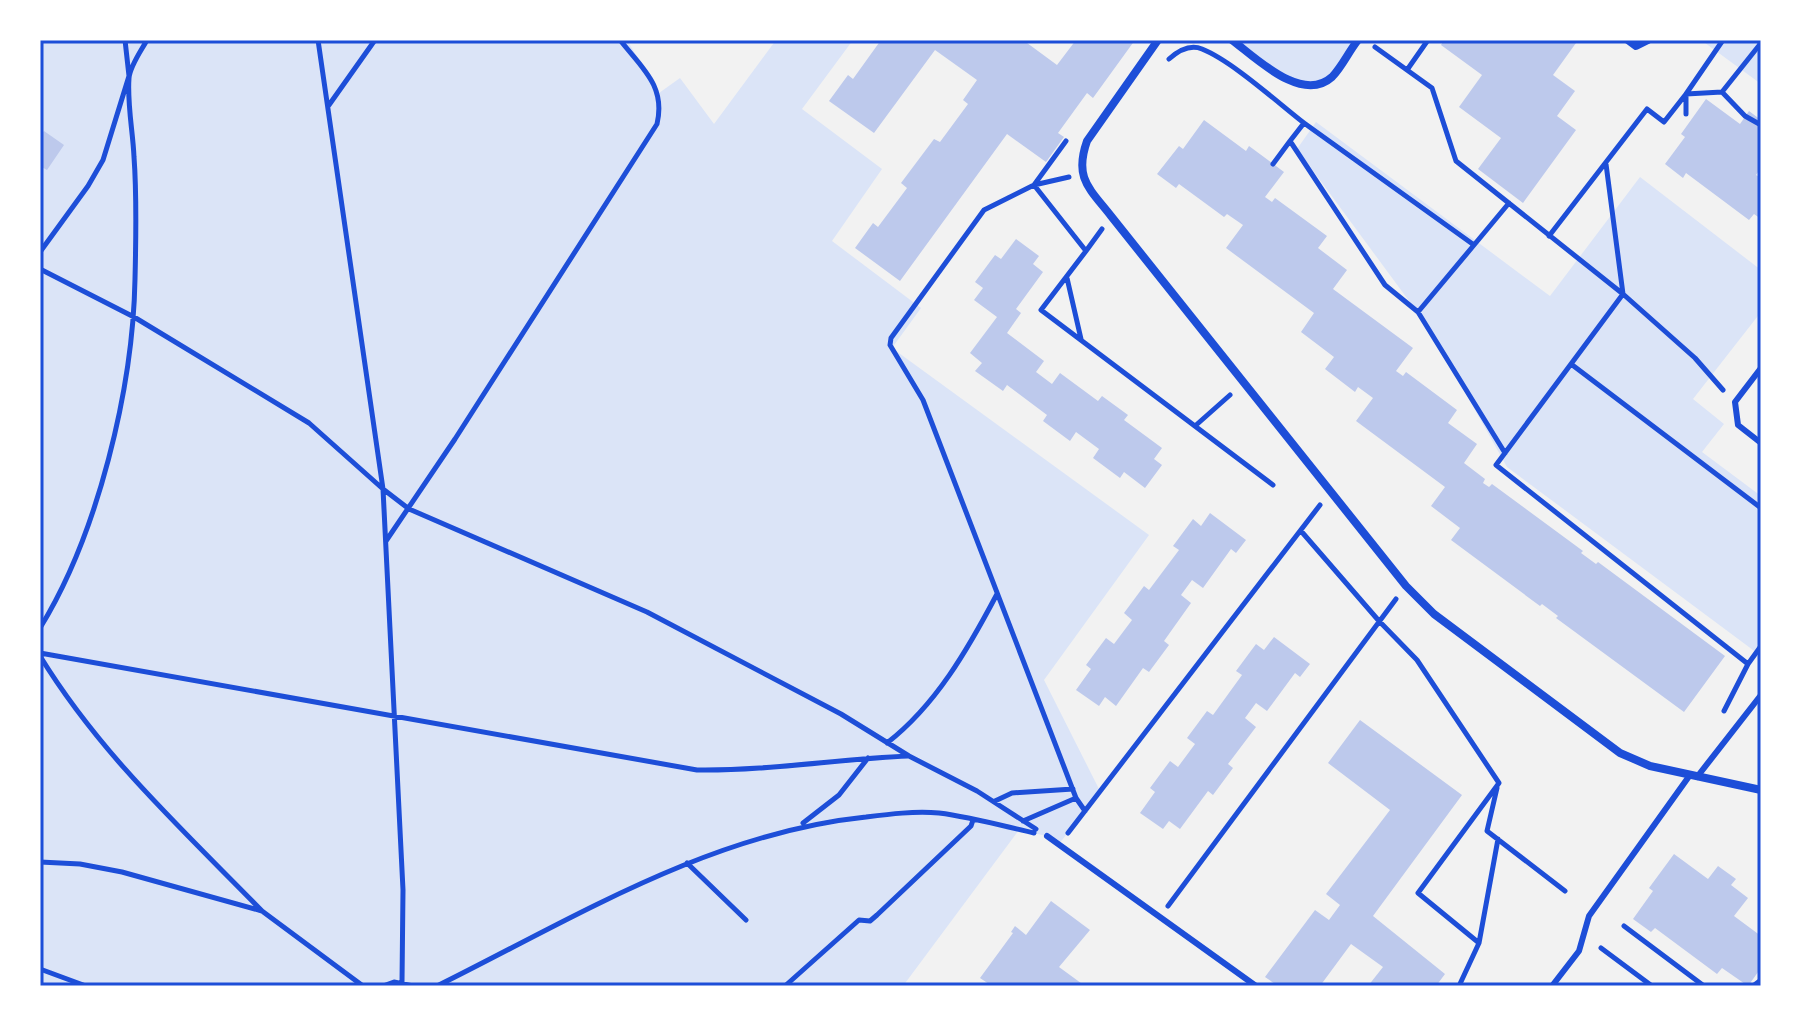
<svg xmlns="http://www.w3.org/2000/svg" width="1801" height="1026" viewBox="0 0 1801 1026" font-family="Figtree,sans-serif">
	<rect width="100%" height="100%" fill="#f2f2f2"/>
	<path fill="#dbe4f7" d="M40,40H627L659,93L680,78L714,124L776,40H853L802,109L882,169L832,241L921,308L892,348L1149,535L1044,680L1100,791L1059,844L1047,836L1019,830L903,986H40Z
		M1232,40H1358C1350,51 1342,67 1332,77C1303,103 1256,57 1232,40Z
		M1701,40H1761V84Z
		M1316,122L1550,296L1640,177L1761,270V312L1693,399L1724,424L1702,452L1761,496V647L1757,653L1507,467L1429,328L1297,149Z"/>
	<path fill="#bdc9ec" d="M881,40H1023L1057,65L1076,40H1135L1093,98L1087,93L1058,133L1064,137L1046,162L1007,134L900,281L855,248L873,223L878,227L907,188L901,183L934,139L940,142L968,104L963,100L977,80L935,50L874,133L829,101L848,75L853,79Z
		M1444,40H1572L1576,43L1553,75L1575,91L1557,116L1576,130L1523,203L1478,169L1501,138L1459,107L1482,75L1441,45Z
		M1706,99L1740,124L1749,111L1761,120V168L1756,175L1761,178V219L1754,214L1749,220L1686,173L1683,178L1665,164L1685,137L1681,134Z
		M1204,120L1246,151L1249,146L1284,172L1265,197L1272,202L1275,198L1327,236L1318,248L1347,270L1333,289L1413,348L1396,371L1403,376L1406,372L1457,410L1448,423L1477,444L1464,463L1485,479L1483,483L1489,487L1492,484L1583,551L1581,553L1596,564L1598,562L1725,656L1684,712L1556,618L1558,616L1542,604L1540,606L1451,540L1460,528L1431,506L1445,487L1356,421L1373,398L1358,387L1355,392L1325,369L1334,357L1301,332L1314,313L1226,248L1243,225L1227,214L1224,217L1179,184L1176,188L1157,174L1179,146L1183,149Z
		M44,131L64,145L47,170L40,166V137Z
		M1016,239L1039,256L1033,264L1043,272L1016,309L1021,313L1007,333L1044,361L1036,372L1052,384L1060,373L1098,401L1102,396L1128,415L1124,420L1162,448L1154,459L1162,465L1145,488L1124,472L1120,478L1093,458L1099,449L1076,432L1070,441L1043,421L1047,415L1007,385L1003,391L975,371L982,363L970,353L997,317L974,300L983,288L975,282L995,255L1001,259Z
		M1210,513L1246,540L1236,553L1231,549L1203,588L1192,580L1181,595L1191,603L1164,641L1169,645L1149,672L1143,668L1116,706L1105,697L1099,706L1076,690L1091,669L1086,665L1106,638L1114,644L1132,620L1124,613L1144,586L1149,590L1179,550L1173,546L1193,519L1201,526Z
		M1274,637L1310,664L1300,677L1295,673L1267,711L1256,703L1245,718L1256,727L1228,764L1233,768L1213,795L1208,791L1180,829L1169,821L1163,829L1140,813L1155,792L1150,788L1170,761L1178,767L1195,744L1187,738L1207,711L1213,715L1242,675L1236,671L1256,644L1264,650Z
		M1360,720L1462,795L1373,916L1445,974L1436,986H1368L1383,967L1351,944L1320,986H1278L1265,977L1315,910L1329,920L1340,905L1326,894L1390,810L1328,763Z
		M1674,854L1708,879L1718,866L1736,879L1731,885L1748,898L1734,916L1761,936V968L1748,986L1722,968L1717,974L1655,928L1651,932L1633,919L1653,891L1649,888Z
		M1051,901L1090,930L1059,967L1085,986H987L989,984L980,978L1013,933L1011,932L1015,926L1026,935Z"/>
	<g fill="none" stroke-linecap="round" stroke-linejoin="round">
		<path stroke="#1d4ed8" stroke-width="5" d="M318,40L383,489L403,890L402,982
			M1375,47L1432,88L1456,161L1623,294L1571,364L1761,508
			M1169,59C1178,51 1190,44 1202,49C1232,61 1277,102 1304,123L1290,141L1385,285L1418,312L1505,453
			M1407,70L1428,40
			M1722,92L1745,116L1761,125
			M329,105L375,40
			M1686,114V94L1723,40
			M1304,123L1474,245L1418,312
			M1066,141L1034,185L1086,251L1041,310L1273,485
			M1273,164L1290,141
			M1606,164L1623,294L1695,358L1723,390
			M1069,177L1034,185L984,210L891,338L890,345L923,400L1076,798L1085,811
			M1549,236L1647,109L1664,122L1686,94L1722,92L1761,43
			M1474,245L1509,203
			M1086,251L1102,229
			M40,252L88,186L103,160L129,76L125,40
			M40,269L134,317L309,423L383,489L409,509L647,612L841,714L909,756L977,791L1036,829
			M1067,278L1081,339
			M1571,364L1496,465L1748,664
			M1195,426L1230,395
			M1301,531L1379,621L1417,660L1499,783L1418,893L1479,943L1459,986
			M386,541L455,439L657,124C666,86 642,68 620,40
			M40,628C98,534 133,388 135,279C136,239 137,197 134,157C133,132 127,104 129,78C130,66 141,51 147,40
			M40,653L697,770C768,771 837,759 908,756
			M40,656C100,754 182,829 262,911
			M1724,711L1748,664L1761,646
			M887,743C936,705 968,649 997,594
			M1497,788L1487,831L1565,891
			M995,801L1012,793L1073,789
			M1023,821L1076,798
			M803,823L839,795L868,758
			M1068,833L1320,505
			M40,862L80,864L122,872L262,911L363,986
			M687,863L746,920
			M1168,906L1396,599
			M1624,926L1704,986
			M1479,943L1498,839
			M1601,948L1652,986
			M40,969L86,986
			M383,986L394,982L413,986
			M437,986C574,918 710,833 866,817C890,814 914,811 939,813C971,817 1003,826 1034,833
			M785,986L859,920L870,921L877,915L971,826L973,820
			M1753,986L1761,980"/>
		<path stroke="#1d4ed8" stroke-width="6" d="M1761,368L1735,402L1738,425L1761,443
			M1697,777L1761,695
			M1047,836L1256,986
			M1552,986L1579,951L1589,916L1690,775"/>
		<path stroke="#1d4ed8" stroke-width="8" d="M1158,40L1087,141C1074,178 1089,188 1111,216L1406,586L1434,614L1620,753L1650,766L1761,790
			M1232,40C1256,58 1302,104 1332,77C1342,67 1349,51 1358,40
			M1628,40L1636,46L1648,40"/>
	</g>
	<rect width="1801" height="1026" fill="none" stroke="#ffffff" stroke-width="84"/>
	<rect x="42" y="42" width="1717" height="942" fill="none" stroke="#1d4ed8" stroke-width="3"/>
</svg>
